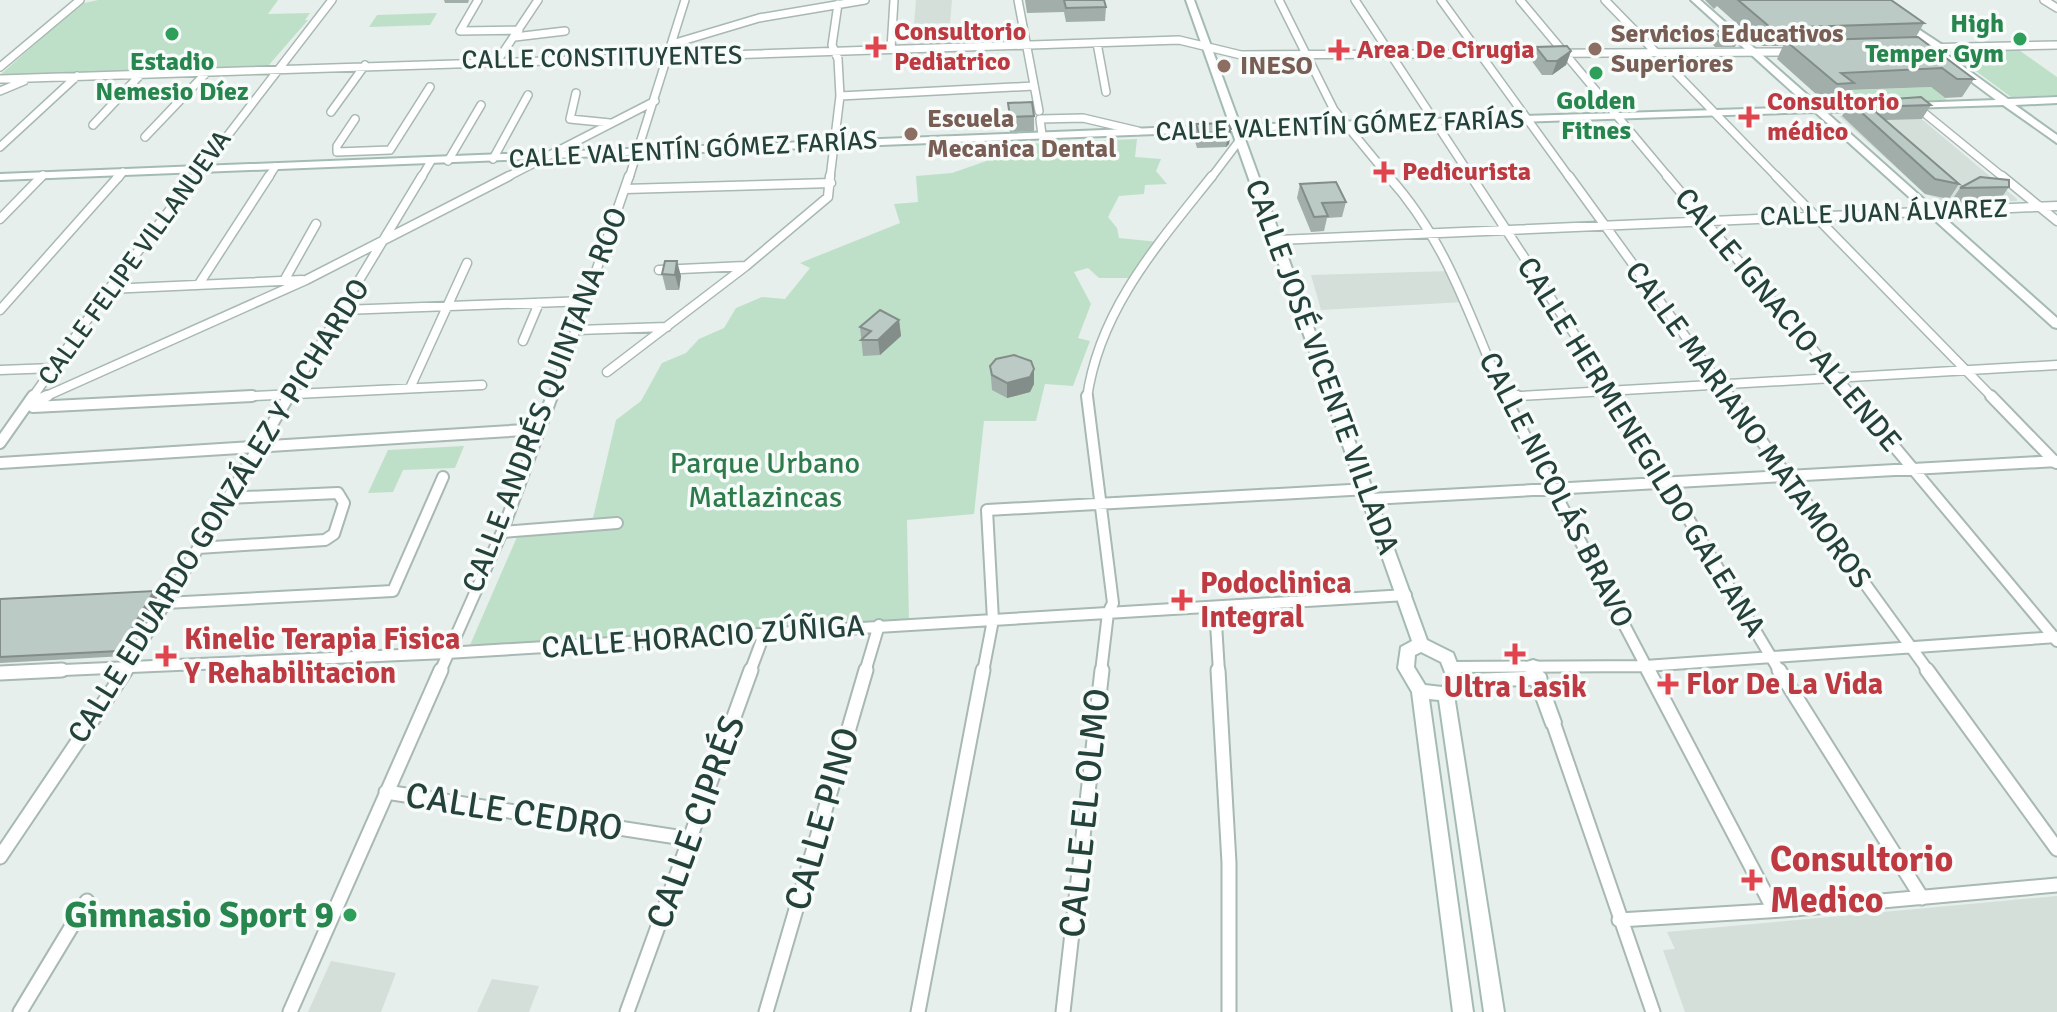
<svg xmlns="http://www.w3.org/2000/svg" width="2057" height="1012" viewBox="0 0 2057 1012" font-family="Signika,sans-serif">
	<rect width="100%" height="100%" fill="#e6efeb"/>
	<path fill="#d4dfda" d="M916,0H952L950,23L914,24Z
		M1912,111L2017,199V201L1950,203L1925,194L1839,116Z
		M1449,271L1465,302L1321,310L1311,275Z
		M2057,896V1012H1685L1663,950L1675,949L1667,932Z
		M331,961L396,973L381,1012H308Z
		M492,979L539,986L529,1012H477Z"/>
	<path fill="#bfe0c8" d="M98,0H278L268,14L310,13L305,20H308L268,66L0,75L80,4Z
		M437,13L430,25L369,27L377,15Z
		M2019,50L2057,77V95L2011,97L1950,52Z
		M1931,87L1947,100L1846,104L1831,91Z
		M1137,139L1135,157L1161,159L1156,171L1167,184L1145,185L1144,194L1119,196L1108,217L1117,228L1119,238L1159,242L1131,278H1099L1088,268L1074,272L1091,304L1078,338L1090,341L1073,386L1045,384L1036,421H984L974,514L907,520L909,621L470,645L517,537L590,531L616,420L641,401L662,363L686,353L699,339L724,328L736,308L762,297L785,299L810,268L800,263L900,223L894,204L918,202L916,176L952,173L995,158L999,145Z
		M464,446L455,468L403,470L393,492L368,493L388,450Z"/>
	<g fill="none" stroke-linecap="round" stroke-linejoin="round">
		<g stroke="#a8b8b2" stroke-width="10">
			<path id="street-far3" d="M478,0L460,31L519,30
				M1018,0L1039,111
				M1279,0L1334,110L1390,178
				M1355,0L1472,178
				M1441,0L1570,178
				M1520,0L1669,178
				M1605,0L1778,178
				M2044,0L2057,8
				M515,37L565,31
				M1097,43L1106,92
				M672,44L759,18L865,0
				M1919,48L2057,45
				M891,49L894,0
				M498,60L538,0
				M0,67L80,0
				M0,79L1179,40L1241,55L1791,52
				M0,91L24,81
				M576,93L570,119L610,123
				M840,96L1034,86
				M1917,107L2004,178
				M331,112L365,65
				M355,119L337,146V152L390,150L430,87
				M93,125L141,74
				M1042,135L1040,119L1083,118L1138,131
				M145,137L208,71
				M0,147L77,76
				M493,159L528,95
				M448,161L481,105
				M40,178L43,175
				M118,178L123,172
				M195,178L332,0
				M268,178L275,167
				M421,178L431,161
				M505,178L655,101
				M629,178L685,0
				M830,178L840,96L838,59L832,45L838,4
				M1211,178L1239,141"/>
		</g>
		<g stroke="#a8b8b2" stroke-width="11">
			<path id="street-far2" d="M1388,176C1448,242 1470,319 1505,398
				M1471,176L1616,398
				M1569,176L1730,398
				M1667,176L1854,398
				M1776,176L1993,398
				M2002,176L2057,221
				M625,189L831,183
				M0,219L42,176
				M1278,240L2057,206
				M659,270L745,266
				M285,279L316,224
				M199,284L269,176
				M109,289L302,280
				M0,310L119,176
				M343,310L586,301
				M577,330L667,327
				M523,341L539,303
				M0,370L54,368
				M607,372L746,266L828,197L830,176
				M410,388L467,263
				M1504,397L2057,365
				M32,398L109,289L196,176
				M42,398L306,280L509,176
				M211,398L482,385
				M288,398L422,176
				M552,398L629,176
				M1087,398C1099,310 1158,244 1212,176"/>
		</g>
		<g stroke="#a8b8b2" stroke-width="14">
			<path id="street-far1" d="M1087,396L1113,603L1108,613L1101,672
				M1504,396L1649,672
				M1615,396L1780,672
				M1729,396L1929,672
				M1852,396L2057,641
				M1991,396L2056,463
				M1504,397L1517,396
				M27,405L47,396
				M33,407L252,396
				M0,443L33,396
				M0,463L540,429
				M1371,499L2057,461
				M502,532L617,523
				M198,548L325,540L334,534L344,503L338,493L225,498
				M165,603L393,591L443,477
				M1215,607L1219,672
				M1453,667L1645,666L2057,637
				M18,672L446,653L1406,595
				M124,672L289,396
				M440,672L502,532L552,396
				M750,672L765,632
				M865,672L879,625
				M983,672L993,620L987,510L1368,489"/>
		</g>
		<g stroke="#a8b8b2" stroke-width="17">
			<path id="street" d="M1218,670L1229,863V1012
				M1648,670L1773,908
				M1779,670L1922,898
				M1927,670L2057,849
				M0,673L62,670
				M1456,681L1540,678
				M1553,722L1653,1012
				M386,792L690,839
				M0,857L126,670
				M1619,920L1783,910L2057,885
				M20,1012L87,901
				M290,1012L441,670
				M627,1012L751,670
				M766,1012L866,670
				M918,1012L983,670
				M1063,1012L1102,670"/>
		</g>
		<g stroke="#a4bbb3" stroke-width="4">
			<path id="secondary" d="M1186,0H1194L1240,125L1809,107L1691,0H1700L1820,106H1865V110L1862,111L1826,112L2057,318V328L2053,327L1815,112L1242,131L1427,640L1453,653L1464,681L1454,695L1504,1012H1484L1439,700L1429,699L1473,1012H1453L1412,692L1398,668L1401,647L1412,641L1232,131L0,180V174L1230,125ZM1421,652L1441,662L1448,680L1442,687L1425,685L1414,667L1415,655Z
				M1900,21H1906L1944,46L1945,48L1942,51L2008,99L2057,97V103L2015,105L2057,135V143L2003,105L1908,108L1906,106L1911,103L1996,100L1933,53L1932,51L1935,48L1900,25Z
				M1533,660L1539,662L1541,667L1561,722L1559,727L1553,729L1547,727L1545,722L1525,667L1527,662Z"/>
		</g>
		<use href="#street-far3" stroke="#fff" stroke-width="7"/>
		<use href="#street-far2" stroke="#fff" stroke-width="8"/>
		<use href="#street-far1" stroke="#fff" stroke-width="10"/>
		<use href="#street" stroke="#fff" stroke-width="13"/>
		<use href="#secondary" fill="#fff" fill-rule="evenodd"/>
	</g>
	<path fill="#a1aea9" d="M444,0H469L468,3H445Z
		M1025,0H1104L1106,7L1105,21L1066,22L1064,12L1027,13Z
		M1705,0H1891L1924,23L1916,37L1974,79L1962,97L1945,98L1931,87L1850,90L1843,102L1826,103L1777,59L1783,46H1762L1717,6L1714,9Z
		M1713,31L1739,37L1735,47H1715L1709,40Z
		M1536,47L1571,51L1566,65L1552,75H1542L1531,60Z
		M1850,102L1931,105L1922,119L1886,120L1959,184L1949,199L1925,194L1842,116Z
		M1008,103L1034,116V131L1010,132Z
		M1196,124L1231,129L1229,144L1226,147L1197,148L1194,138Z
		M1300,184L1346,202L1342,217L1327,218L1324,231L1311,232L1297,198Z
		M2009,187L1999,201L1950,203L1960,188Z
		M665,261L681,276L679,290H666L662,274Z
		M899,320L901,336L880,355L863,356L860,327Z
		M990,366L1034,369V384L1030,392L1007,398L992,390Z
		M158,596L124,656L0,663V599Z"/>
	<path fill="#838d89" d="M1571,51L1566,65L1552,75L1557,61Z
		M1231,129L1229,144L1226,147L1228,132Z
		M677,261L681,276L679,290L675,275Z
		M899,320L901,336L880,355L878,340Z
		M1034,369V384L1030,392L1007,398V383Z
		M154,591L158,596L124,656L119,651Z"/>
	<path fill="#bbcac4" stroke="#838d89" stroke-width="2" d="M1064,0H1104L1106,7L1066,8Z
		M1738,0H1891L1924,23L1771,28Z
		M1713,31H1733L1739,37H1719Z
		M1918,37L1974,79H1957L1942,68L1841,73L1854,83L1837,84L1786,41Z
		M1567,46L1571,51L1557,61H1547L1536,47Z
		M1921,97L1931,105L1870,107L1959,184L1935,179L1850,102Z
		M1032,102L1034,116L1010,117L1008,103Z
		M1228,123L1231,129L1228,132L1199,133L1196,124Z
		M1980,177L2009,180V187L1960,188Z
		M1336,182L1346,202L1322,203L1328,216L1314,217L1300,184Z
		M665,261H677L675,275L662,274Z
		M880,310L899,320L878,340H861L871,331L860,327Z
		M1014,355L1031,361L1034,369L1030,377L1007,383L992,375L990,366L996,359Z
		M154,591L119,651L0,657V599Z"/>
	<g fill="#2e9e5b" stroke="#f7fbf9" stroke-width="3">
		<circle cx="172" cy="34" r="8"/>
		<circle cx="2020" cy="39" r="8"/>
		<circle cx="1596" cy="73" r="8"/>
		<circle cx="350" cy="915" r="8"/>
	</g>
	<g fill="#e0444e" stroke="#f7fbf9" stroke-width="3">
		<path d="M872 35h8v8h8v8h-8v8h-8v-8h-8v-8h8z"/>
		<path d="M1335 38h8v8h8v8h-8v8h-8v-8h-8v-8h8z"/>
		<path d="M1745 105h8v8h8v8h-8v8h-8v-8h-8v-8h8z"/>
		<path d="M1380 160h8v8h8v8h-8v8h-8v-8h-8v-8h8z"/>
		<path d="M1178 588h8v8h8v8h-8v8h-8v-8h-8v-8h8z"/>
		<path d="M1511 642h8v8h8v8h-8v8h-8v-8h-8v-8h8z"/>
		<path d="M162 644h8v8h8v8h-8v8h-8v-8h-8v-8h8z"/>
		<path d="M1664 672h8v8h8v8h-8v8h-8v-8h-8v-8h8z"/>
		<path d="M1748 868h8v8h8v8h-8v8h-8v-8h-8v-8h8z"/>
	</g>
	<g fill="#8d6e63" stroke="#f7fbf9" stroke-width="3">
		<circle cx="1595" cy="49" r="8"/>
		<circle cx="1224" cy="66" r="8"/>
		<circle cx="911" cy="134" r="8"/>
	</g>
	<g text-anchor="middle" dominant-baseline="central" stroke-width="7" stroke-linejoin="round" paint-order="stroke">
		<g font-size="26" font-weight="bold" fill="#27864d" stroke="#f7fbf9">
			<text x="2004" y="24" text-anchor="end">High<tspan x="2004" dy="30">Temper Gym</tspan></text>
			<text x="172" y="62">Estadio<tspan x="172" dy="30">Nemesio Díez</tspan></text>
			<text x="1596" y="101">Golden<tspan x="1596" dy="30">Fitnes</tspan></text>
		</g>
		<g font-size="26" font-weight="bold" fill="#be3a42" stroke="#f7fbf9" text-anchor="start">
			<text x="894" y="32">Consultorio<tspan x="894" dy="30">Pediatrico</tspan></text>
			<text x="1357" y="50">Area De Cirugia</text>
			<text x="1767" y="102">Consultorio<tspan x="1767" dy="30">médico</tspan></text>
			<text x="1402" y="172">Pedicurista</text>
		</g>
		<g font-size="26" font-weight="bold" fill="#785e54" stroke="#f7fbf9" text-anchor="start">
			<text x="1611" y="34">Servicios Educativos<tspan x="1611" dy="30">Superiores</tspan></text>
			<text x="1240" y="66">INESO</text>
			<text x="927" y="119">Escuela<tspan x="927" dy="30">Mecanica Dental</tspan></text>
		</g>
		<g font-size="26" fill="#24423a" stroke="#f7fbf9">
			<text transform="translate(602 58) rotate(-1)">CALLE CONSTITUYENTES</text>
			<text transform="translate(1340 126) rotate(-2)">CALLE VALENTÍN GÓMEZ FARÍAS</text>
			<text transform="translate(693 150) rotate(-3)">CALLE VALENTÍN GÓMEZ FARÍAS</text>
			<text transform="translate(1884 213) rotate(-2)">CALLE JUAN ÁLVAREZ</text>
			<text transform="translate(135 258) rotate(-54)">CALLE FELIPE VILLANUEVA</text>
		</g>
		<g font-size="30" fill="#24423a" stroke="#f7fbf9">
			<text transform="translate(1788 320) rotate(50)">CALLE IGNACIO ALLENDE</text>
			<text transform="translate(1322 367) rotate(70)">CALLE JOSÉ VICENTE VILLADA</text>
			<text transform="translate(545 400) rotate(-69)">CALLE ANDRÉS QUINTANA ROO</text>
			<text transform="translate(1748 425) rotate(54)">CALLE MARIANO MATAMOROS</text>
			<text transform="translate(1641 447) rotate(58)">CALLE HERMENEGILDO GALEANA</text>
			<text transform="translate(1556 490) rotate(63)">CALLE NICOLÁS BRAVO</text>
			<text transform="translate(219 511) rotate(-58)">CALLE EDUARDO GONZÁLEZ Y PICHARDO</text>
			<text transform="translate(703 637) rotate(-4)">CALLE HORACIO ZÚÑIGA</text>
		</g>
		<g font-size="30" fill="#2d7a4b" stroke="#f7fbf9">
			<text x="765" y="463">Parque Urbano<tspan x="765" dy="34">Matlazincas</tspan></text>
		</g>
		<g font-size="30" font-weight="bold" fill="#be3a42" stroke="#f7fbf9" text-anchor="start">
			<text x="1200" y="583">Podoclinica<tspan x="1200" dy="34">Integral</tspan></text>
			<text x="184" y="639">Kinelic Terapia Fisica<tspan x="184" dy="34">Y Rehabilitacion</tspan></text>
			<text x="1686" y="684">Flor De La Vida</text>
			<text x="1515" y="687" text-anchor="middle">Ultra Lasik</text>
		</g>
		<g font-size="36" fill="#24423a" stroke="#f7fbf9">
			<text transform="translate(514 812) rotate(9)">CALLE CEDRO</text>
			<text transform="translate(1085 813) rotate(-84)">CALLE EL OLMO</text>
			<text transform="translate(822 819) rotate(-74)">CALLE PINO</text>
			<text transform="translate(696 822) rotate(-70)">CALLE CIPRÉS</text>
		</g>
		<g font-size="36" font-weight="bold" fill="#be3a42" stroke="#f7fbf9" text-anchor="start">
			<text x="1770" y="859">Consultorio<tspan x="1770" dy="41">Medico</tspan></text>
		</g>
		<g font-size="36" font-weight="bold" fill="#27864d" stroke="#f7fbf9" text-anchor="end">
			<text x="334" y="915">Gimnasio Sport 9</text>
		</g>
	</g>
</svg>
